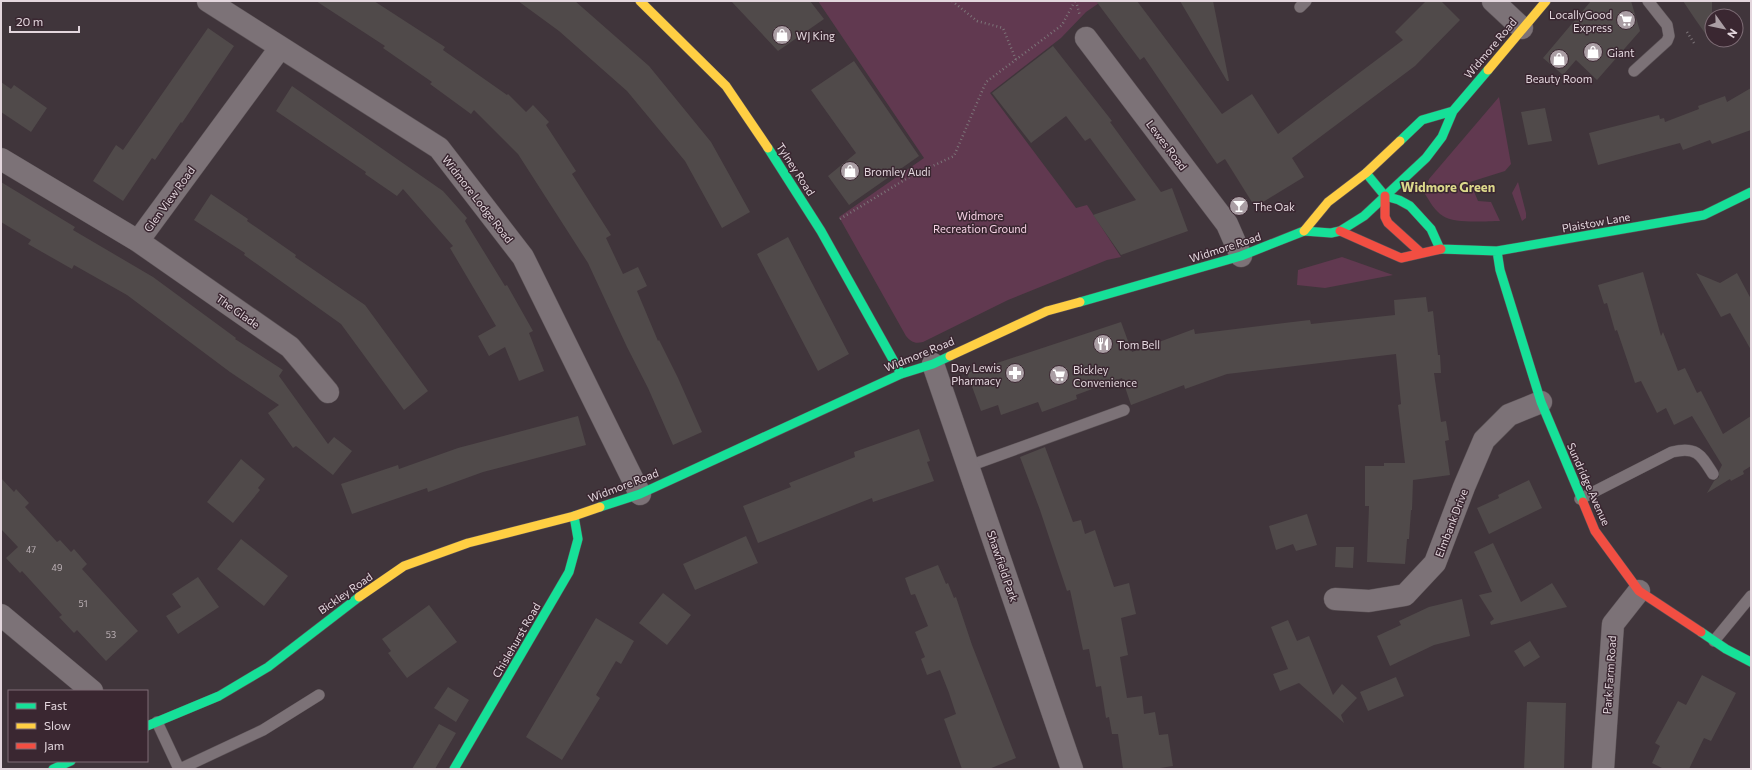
<svg xmlns="http://www.w3.org/2000/svg" width="1752" height="770" viewBox="0 0 1752 770" font-family="Commissioner,sans-serif">
	<rect width="100%" height="100%" fill="#40353b"/>
	<path fill="#613950" d="M818,1H1102L1086,12L1061,38L990,93L1076,208L1087,205L1121,257L1107,260L1008,300L923,342C915,344 911,342 906,336L839,217L924,158Z
		M1499,97L1511,164L1505,171L1470,182L1478,201L1491,202L1500,221C1486,221 1454,224 1443,216C1435,211 1430,202 1425,194L1429,179Z
		M1518,182L1526,213V218L1522,221L1512,193Z
		M1342,257L1393,275L1325,288L1297,285L1298,270Z"/>
	<path fill="#504a4a" d="M316,1H374L445,47L443,50L507,95L508,94L526,112L533,105L549,122L546,125L576,171L572,174L611,235L606,238L623,274L638,267L647,286L637,291L658,341L659,340L678,378L702,432L673,445L648,388L627,347L588,263L518,154L474,110L471,114L430,84L432,82L383,48L385,46Z
		M518,1H575L649,66L711,142L750,212L722,228L685,161L627,91L559,31Z
		M731,1H810L824,19L778,51Z
		M1096,1H1137L1222,114L1252,94L1278,134L1403,40L1395,32L1426,1H1441L1460,20L1415,66L1292,158L1304,177L1255,207L1225,159L1217,164L1144,57L1140,60Z
		M1180,1H1213L1229,81H1227Z
		M1591,1H1631L1640,31L1597,80L1576,60L1563,75L1543,58Z
		M1683,1H1712V43L1695,19Z
		M208,28L234,46L182,123L181,122L155,160L152,158L123,201L93,181L116,145L123,150Z
		M1053,46L1112,121L1110,122L1161,192L1172,188L1188,231L1121,255L1093,215L1136,200L1090,138L1085,141L1066,116L1031,143L992,93Z
		M854,61L919,156L849,205L828,176L856,153L811,90Z
		M1,82L11,89L14,85L47,108L31,132L1,112Z
		M292,86L443,191L467,218L465,221L505,286L507,285L533,331L529,333L544,371L519,381L505,347L489,356L478,336L496,326L450,248L453,246L403,189L397,196L365,174L366,172L276,111Z
		M1751,88V130L1712,144L1710,140L1683,150L1680,143L1598,165L1589,133L1659,115L1660,119L1664,118L1665,122L1699,109L1698,106L1725,96L1727,102Z
		M1545,108L1552,141L1528,145L1521,112Z
		M1,182L75,227L73,230L153,277L236,338L235,339L283,370L279,376L328,444L334,437L352,451L333,475L296,446L293,448L268,413L279,405L230,372L127,295L74,265L72,269L28,244L31,240L1,222Z
		M211,194L248,219L247,221L296,255L295,257L365,305L428,391L404,410L341,324L244,255L245,253L194,220Z
		M788,237L849,354L818,371L757,254Z
		M1643,272L1661,336L1663,332L1678,371L1685,368L1697,393L1701,391L1723,434L1751,416V466L1743,471L1744,474L1731,481L1730,479L1707,493L1714,481L1719,477V471L1722,465L1692,416L1674,425L1666,408L1657,413L1641,381L1635,383L1617,330L1615,331L1607,303L1604,304L1598,285Z
		M1696,273L1720,283L1737,273L1751,299V350L1730,313L1721,317Z
		M1426,297L1428,312L1433,311L1438,355H1440L1441,373H1434L1441,422L1446,421L1449,440L1445,441L1450,475L1413,480L1412,510H1411L1409,539H1407L1405,564L1367,562L1369,506H1365V466H1384V463H1405L1398,405L1401,404L1396,354L1227,374L1185,389L1184,385L1131,405L1122,378L1076,395L1077,399L1042,412L1038,402L1001,415L998,405L981,411L967,373L1121,322L1132,352L1194,329L1195,334L1301,321L1310,320L1311,324L1395,315L1394,300Z
		M578,416L586,445L483,472L428,492L427,488L352,514L341,484L398,465L399,469L458,448Z
		M919,429L930,461L927,462L934,481L873,502L872,498L758,543L743,506L791,487L789,483L855,457L854,452Z
		M1045,447L1073,522L1081,520L1085,534L1095,530L1114,587L1129,583L1136,614L1121,618L1128,655L1120,657L1127,698L1142,696L1144,714L1155,712L1159,735L1168,734L1173,766L1154,769H1123L1118,734H1112L1109,717L1106,718L1101,686L1096,687L1089,649L1083,650L1070,590L1067,591L1040,510L1020,457Z
		M241,459L265,479L258,488L260,490L233,523L207,502Z
		M1,478L14,492L16,489L29,503L25,507L57,542L60,540L71,552L74,549L87,564L82,569L138,631L106,661L77,630L74,633L59,617L62,615L22,571L20,573L6,558L18,547L1,529Z
		M1529,480L1542,508L1489,534L1477,508L1499,498L1498,495Z
		M1307,514L1317,545L1296,551L1293,544L1276,550L1269,526Z
		M746,536L758,563L695,590L683,564Z
		M241,539L288,576L264,606L217,569Z
		M1493,543L1521,602L1552,583L1567,607L1491,625L1490,622L1494,619L1479,595L1492,592L1474,552Z
		M1336,547H1354L1353,568L1335,567Z
		M938,565L946,584L948,583L954,598L956,597L972,645L1016,758L989,769H962L944,719L956,714L949,693L940,670L927,675L921,659L925,657L915,632L928,626L915,594L911,595L905,578Z
		M198,577L219,607L178,634L166,616L181,607L172,594Z
		M663,593L691,615L667,645L639,623Z
		M1462,599L1470,636L1434,645L1390,666L1377,636L1401,625L1399,621L1429,607Z
		M429,605L457,642L407,678L388,653L391,651L382,639Z
		M596,618L634,641L621,664L616,661L596,695L600,698L562,760L526,737Z
		M1288,620L1297,641L1309,636L1333,695L1342,684L1357,698L1341,715L1344,723L1299,683L1280,691L1273,674L1288,669L1271,627Z
		M1530,641L1540,657L1524,667L1514,651Z
		M1702,675L1736,693L1711,741L1704,738L1689,769H1664L1652,763L1660,746L1655,743L1678,701L1686,705Z
		M1396,677L1404,696L1368,711L1360,692Z
		M448,687L469,700L456,722L434,708Z
		M1527,702L1566,703L1564,769H1524Z
		M439,724L456,733L435,769H412Z"/>
	<g fill="none" stroke-linecap="round" stroke-linejoin="round">
		<g stroke="#5c5357" stroke-width="12">
			<path id="lane" d="M1300,7L1306,1
				M1634,71L1667,41L1669,36L1667,25L1648,1
				M969,466L1124,410
				M1580,499L1672,452C1697,446 1701,455 1713,474
				M1714,641L1751,596
				M157,722L179,769
				M180,769L263,730L319,695"/>
		</g>
		<g stroke="#5c5357" stroke-width="23">
			<path id="street" d="M208,1L439,148L523,257L640,494
				M1493,1L1522,28
				M1086,38L1227,224L1241,256
				M1,159L138,241L280,48
				M138,241L290,347L328,392
				M933,364L1072,769
				M1335,599L1369,601L1405,595L1435,563L1464,487L1484,440L1509,415L1541,402
				M1,615L92,691
				M1603,769L1613,624L1639,591"/>
		</g>
		<g stroke="#5c5357" stroke-width="10">
			<path id="fast" d="M1400,141L1422,120L1453,111
				M768,148L821,231L901,374
				M1366,173L1385,196L1399,200L1410,206L1431,229L1440,249
				M1441,249L1497,251L1704,215L1751,192
				M1497,251L1500,270L1541,402L1583,502
				M1080,302L1241,256L1304,231L1331,233L1340,231L1364,216L1426,158L1442,137L1453,111L1488,70
				M600,507L640,494L901,374L933,364L950,356
				M1701,632L1726,649L1751,662
				M147,726L219,696L268,667L359,597
				M53,769L71,761
				M454,769L569,572L578,539L574,516"/>
		</g>
		<g stroke="#5c5357" stroke-width="10">
			<path id="slow" d="M640,1L726,86L768,148
				M1488,70L1546,1
				M1304,231L1328,202L1366,173L1400,141
				M950,356L1047,311L1080,302
				M359,597L404,566L468,543L574,516L600,507"/>
		</g>
		<g stroke="#5c5357" stroke-width="10">
			<path id="jam" d="M1385,196V217L1388,223L1420,252
				M1340,231L1401,258L1441,249
				M1583,502L1595,531L1639,591L1701,632"/>
		</g>
		<path stroke="#7c7478" stroke-width="2.5" stroke-dasharray="1 3" stroke-linecap="butt" d="M952,1L977,21L1003,28L1016,60
			M1076,1L1080,16
			M1687,32L1694,43
			M840,219L911,176L954,156L986,82L1062,25L1075,1"/>
		<use href="#lane" stroke="#7c7277" stroke-width="11"/>
		<use href="#street" stroke="#7c7277" stroke-width="22"/>
		<use href="#fast" stroke="#16e098" stroke-width="9"/>
		<use href="#slow" stroke="#ffcf43" stroke-width="9"/>
		<use href="#jam" stroke="#f24e42" stroke-width="9"/>
	</g>
	<defs>
		<g id="supermarket-disc" transform="scale(1)"><circle r="9.5" fill="#aa9ea4" stroke="#3a2731"/><path d="M-6-5.5h2.5l.6 2H6L4.5 2H-2.5L-4.4-4H-6ZM-1.5 3.2a1.3 1.3 0 1 0 .1 0ZM3 3.2a1.3 1.3 0 1 0 .1 0Z" fill="#fff"/></g>
		<g id="shop-disc" transform="scale(1)"><circle r="9.5" fill="#aa9ea4" stroke="#3a2731"/><path d="M-5-2.5h2.3a2.7 3.5 0 0 1 5.4 0H5L5.5 6h-11ZM-1.5-2.5h3a1.5 2.3 0 0 0-3 0Z" fill="#fff"/></g>
		<g id="bar-disc" transform="scale(1)"><circle r="9.5" fill="#aa9ea4" stroke="#3a2731"/><path d="M-6-5H6L.8 .8V4.5H3.5V6h-7V4.5H-.8V.8Z" fill="#fff"/></g>
		<g id="restaurant-disc" transform="scale(1)"><circle r="9.5" fill="#aa9ea4" stroke="#3a2731"/><path d="M-5-6h1v4h1v-4h1v4h1v-4h1v5L-1.5 .5V6h-2V.5L-5-1ZM5-6V6H3V1.5H1.5Q1.5-4 5-6Z" fill="#fff"/></g>
		<g id="pharmacy-disc" transform="scale(1)"><circle r="9.5" fill="#aa9ea4" stroke="#3a2731"/><path d="M-2-6h4v4h4v4h-4v4h-4v-4h-4v-4h4Z" fill="#fff"/></g>
	</defs>
	<g fill-rule="evenodd">
		<use href="#supermarket-disc" x="1626" y="20"/>
		<use href="#shop-disc" x="782" y="35"/>
		<use href="#shop-disc" x="1593" y="52"/>
		<use href="#shop-disc" x="1559" y="59"/>
		<use href="#shop-disc" x="850" y="171"/>
		<use href="#bar-disc" x="1239" y="206"/>
		<use href="#restaurant-disc" x="1103" y="344"/>
		<use href="#pharmacy-disc" x="1015" y="373"/>
		<use href="#supermarket-disc" x="1059" y="375"/>
	</g>
	<g text-anchor="middle" dominant-baseline="central" stroke-width="3" stroke-linejoin="round" paint-order="stroke">
		<g font-size="9" fill="#beb3b8">
			<text x="31" y="549">47</text>
			<text x="57" y="567">49</text>
			<text x="83" y="603">51</text>
			<text x="111" y="634">53</text>
		</g>
		<g font-size="11" fill="#e3d6dd" stroke="#3a2731" text-anchor="start">
			<text x="1612" y="14" text-anchor="end">LocallyGood<tspan x="1612" dy="13">Express</tspan></text>
			<text x="796" y="35">WJ King</text>
			<text x="1607" y="52">Giant</text>
			<text x="1559" y="78" text-anchor="middle">Beauty Room</text>
			<text x="864" y="171">Bromley Audi</text>
			<text x="1253" y="206">The Oak</text>
			<text x="1117" y="344">Tom Bell</text>
			<text x="1001" y="367" text-anchor="end">Day Lewis<tspan x="1001" dy="13">Pharmacy</tspan></text>
			<text x="1073" y="369">Bickley<tspan x="1073" dy="13">Convenience</tspan></text>
		</g>
		<g font-size="11" fill="#e3d6dd" stroke="#3a2731">
			<text transform="translate(1490 48) rotate(-50)">Widmore Road</text>
			<text transform="translate(1167 145) rotate(53)">Lewes Road</text>
			<text transform="translate(796 169) rotate(57)">Tylney Road</text>
			<text transform="translate(169 199) rotate(-54)">Glen View Road</text>
			<text transform="translate(478 199) rotate(52)">Widmore Lodge Road</text>
			<text transform="translate(1596 222) rotate(-10)">Plaistow Lane</text>
			<text transform="translate(1225 247) rotate(-18)">Widmore Road</text>
			<text transform="translate(238 311) rotate(35)">The Glade</text>
			<text transform="translate(919 354) rotate(-22)">Widmore Road</text>
			<text transform="translate(1589 484) rotate(66)">Sundridge Avenue</text>
			<text transform="translate(623 485) rotate(-21)">Widmore Road</text>
			<text transform="translate(1451 523) rotate(-69)">Elmbank Drive</text>
			<text transform="translate(1003 566) rotate(71)">Shawfield Park</text>
			<text transform="translate(345 593) rotate(-35)">Bickley Road</text>
			<text transform="translate(516 640) rotate(-60)">Chislehurst Road</text>
			<text transform="translate(1609 675) rotate(-86)">Park Farm Road</text>
		</g>
		<g font-size="11" fill="#f6d1e4" stroke="#3a2731">
			<text x="980" y="215">Widmore<tspan x="980" dy="13">Recreation Ground</tspan></text>
		</g>
		<g font-size="13" font-weight="bold" fill="#dcd98b" stroke="#3a2731">
			<text x="1448" y="187">Widmore Green</text>
		</g>
	</g>
	<rect width="1752" height="770" fill="none" stroke="#e3d6dd" stroke-width="4"/>
	<rect x="8" y="690" width="140" height="72" fill="#3a2731" stroke="#7e6d76"/>
	<rect x="16" y="703" width="20" height="6" fill="#16e098" stroke="#7e6d76"/>
	<text x="44" y="710" font-size="12" fill="#e3d6dd">Fast</text>
	<rect x="16" y="723" width="20" height="6" fill="#ffcf43" stroke="#7e6d76"/>
	<text x="44" y="730" font-size="12" fill="#e3d6dd">Slow</text>
	<rect x="16" y="743" width="20" height="6" fill="#f24e42" stroke="#7e6d76"/>
	<text x="44" y="750" font-size="12" fill="#e3d6dd">Jam</text>
	<g transform="translate(1724 28) rotate(123)"><circle r="19" fill="#3a2731" stroke="#7e6d76"/>
	<path d="M0-3L7 15L0 10L-7 15Z" fill="#aa9ea4"/>
	<text y="-6" font-size="11" font-weight="bold" text-anchor="middle" fill="#e3d6dd">N</text>
	</g>
	<path d="M10 26v6h69v-6" fill="none" stroke="#e3d6dd" stroke-width="2"/>
	<text x="16" y="26" font-size="12" fill="#e3d6dd" stroke="#3a2731" stroke-width="3" paint-order="stroke">20 m</text>
</svg>
